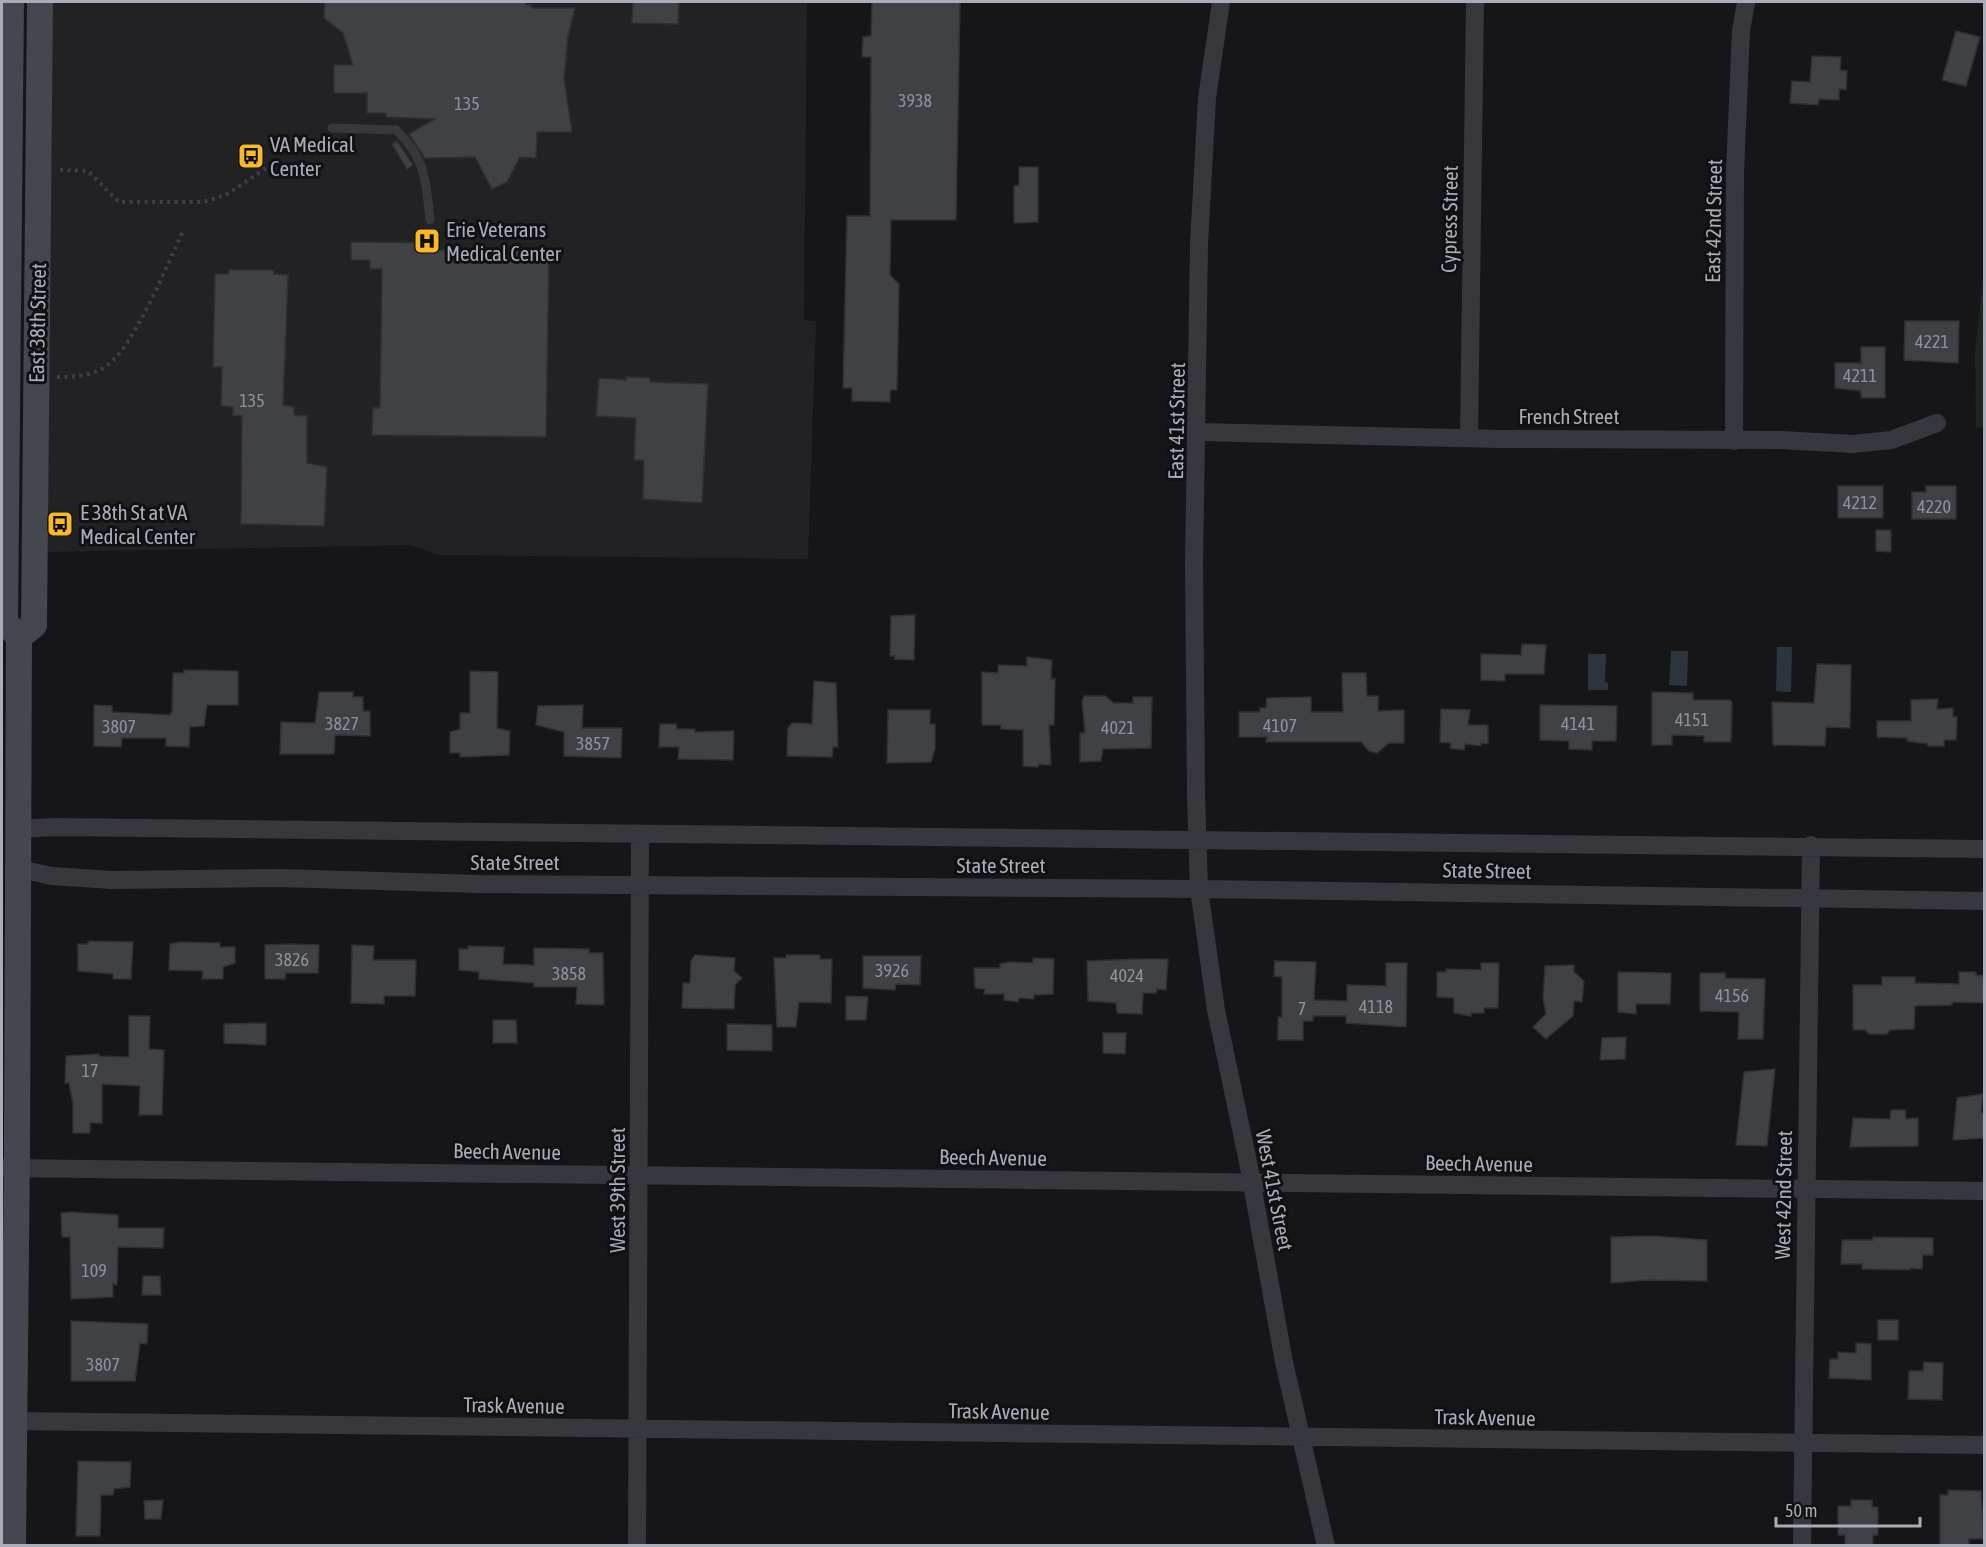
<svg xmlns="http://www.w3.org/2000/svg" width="1986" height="1547" viewBox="0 0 1986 1547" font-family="'Asap Condensed',sans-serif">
	<rect width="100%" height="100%" fill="#161618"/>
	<path fill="#222225" d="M53,2H807L804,320L816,321L808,559L439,555L410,545L45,552Z"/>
	<path fill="#1e271f" d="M1984,272V427L1976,428L1975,350Z"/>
	<path fill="#2c353d" d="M1777,647H1792L1791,692L1776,691Z
		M1671,651H1688L1687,686L1669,685Z
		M1588,654H1606L1605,682L1608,683V690H1588Z"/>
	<path fill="#404145" stroke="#303034" stroke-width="1.5" d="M325,2H526V5H531V8H575L568,36L564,79L572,132H537L536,158L520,157L507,182L492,189L475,157L425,158L409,134L435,119L386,117V113H367V93H334V65H353L343,33L324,18Z
		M633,2H679L678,24L632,23Z
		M872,2H960L956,220H891L890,275L899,284L897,390H890V402L852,401V388H843L847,216H870L871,57H862L863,37L871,36Z
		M1956,31L1980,37L1966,86L1942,80Z
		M1812,56L1841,57L1840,70L1847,71L1846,90L1839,89V100L1819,99L1818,105L1790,103L1792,81L1810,82Z
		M397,141L413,165L407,169L392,144Z
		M1019,167H1038V222L1014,223V186L1019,185Z
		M351,242L436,243V250L549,251L546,437L372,435L373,408H380L382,269H370V260H351Z
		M229,270H273L274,274L288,275L283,405L294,407V415L307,416V463L327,467L324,526L241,524L242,416L233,415V407L221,406L222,367H213L215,274H229Z
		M1905,321H1959L1958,363L1904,360Z
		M1861,347H1885V398H1861V391L1835,388V363H1861Z
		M626,377L650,378V382L708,384L702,503L643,499L644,460H634L636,418L596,416L599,378L626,380Z
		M1838,486H1883V518H1838Z
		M1926,486H1956V519H1912V492H1926Z
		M1876,530H1891V552L1876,551Z
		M915,615L914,660L894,659L895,656H890L891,616Z
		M1522,644L1546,645L1544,674H1505V681L1481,680V654L1521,655Z
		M1027,657L1052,660L1051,679H1055L1054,725H1049L1051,765L1039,764L1038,767L1023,766V730L1001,729V725H982V672L998,673V665L1027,666Z
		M1817,664L1851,665L1850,728L1826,727L1825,746L1773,745L1772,702L1814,703Z
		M184,670L238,671V705H207L204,726L190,727L189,747L166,746V738H122L121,747L94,746V705L112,706V712L170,715L172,712L173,673H184Z
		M470,671L498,672L497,728L510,731L509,755L460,757V753H450V732L460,729V713H470Z
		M1342,673H1366L1367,696H1378V711L1404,710V743H1389L1377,753L1369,751L1361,742H1266L1267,737H1239V712H1260V708H1266L1267,698L1311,697V712H1343Z
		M814,681L836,683L838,747H833L832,757L787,756L788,728L792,723L812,724Z
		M319,692H353V697H363V711H370V736L335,735L334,754H280L281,722L315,723Z
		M1652,692L1693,693V700H1729L1732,702L1731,742H1704V736L1672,735V745H1652Z
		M1084,696H1105L1114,703H1133V697H1152L1151,748L1103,749L1101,761L1080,762V733H1085L1082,701Z
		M1938,699L1937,709L1953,708V717H1957L1956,740H1944V746H1928V744L1907,741V738L1877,737V721H1911V700Z
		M583,705L582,728H622L621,758L564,756V732L536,725L538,706Z
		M1540,705L1617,706L1616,741H1592V750L1569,749V741L1540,740Z
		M1441,709L1470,710L1468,725H1488V744L1481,743V746L1465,744L1464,750L1450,748L1451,743L1440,742Z
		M888,710H930V724H935V749L931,762L887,763Z
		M660,724H676L677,729H695V732L734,731L733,760L678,759L679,747H659Z
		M88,941L133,942L131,979H113V974L78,971V944H88Z
		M180,942L220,943V947H235V963L223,967V979H202L203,971L169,970L170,944Z
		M291,944L319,945L318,973H286L285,979H265V945Z
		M352,945L374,946L373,960H416L415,996H384V1004L351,1003Z
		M468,946L504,947L503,964L534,965V948L589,949V953H603L604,1005L576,1004L577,987H534V983L479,979V972L459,970V949H468Z
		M695,955L735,958L734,971L742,978L735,985L734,1009L682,1008L683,983H690L691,961Z
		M786,955H820V959H832L831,1003L799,1002L796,1027H777L774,958H786Z
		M863,956H921L920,985L896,984L895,990L863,988Z
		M1033,958L1054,959L1053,994L1034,995V999L1019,998L1018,1002L1004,1000V994H984L985,989L975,988L974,968H1000V964L1009,962L1033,963Z
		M1141,959H1168L1166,990L1157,989L1156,993H1143L1142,1014L1117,1013L1116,1003L1088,1001L1087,961Z
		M1275,961L1316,962L1314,1000L1347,1001V985L1386,986V963H1407L1406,1027L1346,1023V1016H1313V1021H1303V1040H1278V1017H1282V977L1274,976Z
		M1481,963H1499L1498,1008H1484V1013H1471V1016L1454,1013V998L1437,997V972H1446V969L1481,970Z
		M1574,965V972L1584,981L1582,1002L1574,1001L1573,1016L1546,1039L1533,1027L1546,1014L1543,998L1545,966Z
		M1618,972L1671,973L1670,1004H1636V1014L1618,1012Z
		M1959,972H1976V975L1984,976V1003L1952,1002V1005L1915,1006L1914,1029L1890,1030L1887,1034H1869L1865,1030H1853V985H1882V977H1915V983L1959,984Z
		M1700,973H1725L1726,978L1765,979L1763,1039H1738L1739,1012L1700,1011Z
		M846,996L868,997L866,1020H846Z
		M129,1016H150L149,1049L164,1050L162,1115H139L140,1086L102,1084V1123H90V1133H73V1104L69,1083H65L66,1056L99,1054V1056L129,1057Z
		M493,1020H516L517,1043H493Z
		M266,1023V1045L224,1043V1024Z
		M727,1024L772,1025V1051L727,1050Z
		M1103,1033H1126L1125,1054L1103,1053Z
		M1626,1037L1625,1059L1600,1060L1602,1038Z
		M1775,1069L1767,1146L1736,1145L1744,1072Z
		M1983,1094L1981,1112L1984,1113V1138L1953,1140L1957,1098Z
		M1891,1110H1905L1906,1119L1918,1118V1146L1850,1147L1853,1118L1890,1119Z
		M72,1212L118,1215V1228H164L163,1248L118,1247L117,1285L113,1284V1297L71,1299L70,1237H62L61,1213Z
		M1653,1236L1707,1240V1281L1647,1280L1611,1283V1237Z
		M1873,1237L1933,1238V1255H1923L1922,1269L1910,1268V1270L1862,1269V1264H1841L1842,1240H1873Z
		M143,1276H160L161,1295H142Z
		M1878,1320H1898V1340H1878Z
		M71,1321L148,1324L147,1344L140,1343L135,1381H71Z
		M1856,1343L1871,1344V1380L1829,1378L1830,1359H1838V1352L1856,1353Z
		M1924,1362L1943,1363L1942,1400L1908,1399L1909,1371H1923Z
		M78,1461L131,1462L130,1487L114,1489L113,1495H101L100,1536H76Z
		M1948,1490L1981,1491L1984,1539H1969V1545H1940V1495H1948Z
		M163,1500L161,1519H145L144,1501Z
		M1851,1500H1872V1507H1878V1535H1873V1545H1845V1535H1838V1506H1851Z"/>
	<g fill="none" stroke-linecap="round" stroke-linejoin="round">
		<path stroke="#3d3f44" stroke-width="4" stroke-dasharray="3 4.5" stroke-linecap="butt" d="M60,170L88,171L119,202H203L226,195L266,168
			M57,377C75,377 95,376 109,364C136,342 167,265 183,231"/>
		<path stroke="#37383d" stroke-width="9" d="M332,128L396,130C426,158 426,182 430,220"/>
		<path stroke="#37383d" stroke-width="18" d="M1221,2L1207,98L1199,244L1194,564L1196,795L1199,889L1216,1010L1248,1162L1284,1362L1326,1546
			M1198,432L1500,439L1781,440L1853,444L1891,440L1937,423
			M1469,438L1475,2
			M1734,441L1735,172L1741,31L1746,2
			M18,829L54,827L1984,849
			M19,869L52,876L112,880L280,878L479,884L1199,889L1984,901
			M2,1168L1984,1191
			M14,1421L1984,1445
			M637,1546L640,835
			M1802,1546L1811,845"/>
		<path stroke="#45474e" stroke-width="26" d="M11,2L5,622L19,637L34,625L40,2
			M13,1546L17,1150L19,637"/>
	</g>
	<defs>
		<g id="bus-square" transform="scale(1.35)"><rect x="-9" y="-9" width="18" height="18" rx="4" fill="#f9b92e" stroke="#111113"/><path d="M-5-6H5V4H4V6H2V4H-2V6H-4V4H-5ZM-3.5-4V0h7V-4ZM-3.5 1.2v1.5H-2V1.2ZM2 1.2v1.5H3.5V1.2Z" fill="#111"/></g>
		<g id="hospital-square" transform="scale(1.35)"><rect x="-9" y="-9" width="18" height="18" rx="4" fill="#f9b92e" stroke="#111113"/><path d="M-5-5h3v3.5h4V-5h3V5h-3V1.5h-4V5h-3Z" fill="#111"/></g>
	</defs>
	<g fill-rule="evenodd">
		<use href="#bus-square" x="251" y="156"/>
		<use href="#hospital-square" x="427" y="241"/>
		<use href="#bus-square" x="60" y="524"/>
	</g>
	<g text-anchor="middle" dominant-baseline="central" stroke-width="6" stroke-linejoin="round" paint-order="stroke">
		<g font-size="18" fill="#8e929c">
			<text x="915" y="100">3938</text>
			<text x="467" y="103">135</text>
			<text x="1932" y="341">4221</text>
			<text x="1860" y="375">4211</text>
			<text x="252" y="400">135</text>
			<text x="1860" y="502">4212</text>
			<text x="1934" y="506">4220</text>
			<text x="1692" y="719">4151</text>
			<text x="342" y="723">3827</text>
			<text x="1578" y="723">4141</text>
			<text x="1280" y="725">4107</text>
			<text x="119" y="726">3807</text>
			<text x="1118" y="727">4021</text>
			<text x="593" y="743">3857</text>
			<text x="292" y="959">3826</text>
			<text x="892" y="970">3926</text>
			<text x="569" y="973">3858</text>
			<text x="1127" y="975">4024</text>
			<text x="1732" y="995">4156</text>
			<text x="1376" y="1006">4118</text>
			<text x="1302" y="1008">7</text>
			<text x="90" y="1070">17</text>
			<text x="94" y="1270">109</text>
			<text x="103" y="1364">3807</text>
		</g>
		<g font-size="21" fill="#a8adb9" stroke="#111113" text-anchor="start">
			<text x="270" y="144">VA Medical<tspan x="270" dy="24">Center</tspan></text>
			<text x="446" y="229">Erie Veterans<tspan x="446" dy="24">Medical Center</tspan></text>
			<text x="80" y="512">E 38th St at VA<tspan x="80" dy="24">Medical Center</tspan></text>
		</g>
		<g font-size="21" fill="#a8adb9" stroke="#111113">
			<text transform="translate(1449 219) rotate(-89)">Cypress Street</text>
			<text transform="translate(1713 221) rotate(-89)">East 42nd Street</text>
			<text transform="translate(37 323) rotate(-89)">East 38th Street</text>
			<text x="1569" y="416">French Street</text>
			<text transform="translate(1176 421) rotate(-89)">East 41st Street</text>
			<text x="515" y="862">State Street</text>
			<text x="1001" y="865">State Street</text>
			<text transform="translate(1487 870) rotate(1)">State Street</text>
			<text transform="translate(507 1151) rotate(1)">Beech Avenue</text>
			<text transform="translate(993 1157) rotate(1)">Beech Avenue</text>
			<text transform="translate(1479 1163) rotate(1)">Beech Avenue</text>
			<text transform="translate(617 1190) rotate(-90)">West 39th Street</text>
			<text transform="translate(1275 1190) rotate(79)">West 41st Street</text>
			<text transform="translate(1783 1195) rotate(-89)">West 42nd Street</text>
			<text transform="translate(514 1405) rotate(1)">Trask Avenue</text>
			<text transform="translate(999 1411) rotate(1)">Trask Avenue</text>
			<text transform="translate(1485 1417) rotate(1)">Trask Avenue</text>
		</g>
	</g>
	<rect width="1986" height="1547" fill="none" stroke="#a8adb9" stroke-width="6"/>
	<path d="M1776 1517v9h144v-9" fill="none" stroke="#a8adb9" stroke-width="3"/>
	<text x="1785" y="1517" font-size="18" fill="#a8adb9" stroke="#111113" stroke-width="4.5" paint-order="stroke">50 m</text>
</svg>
